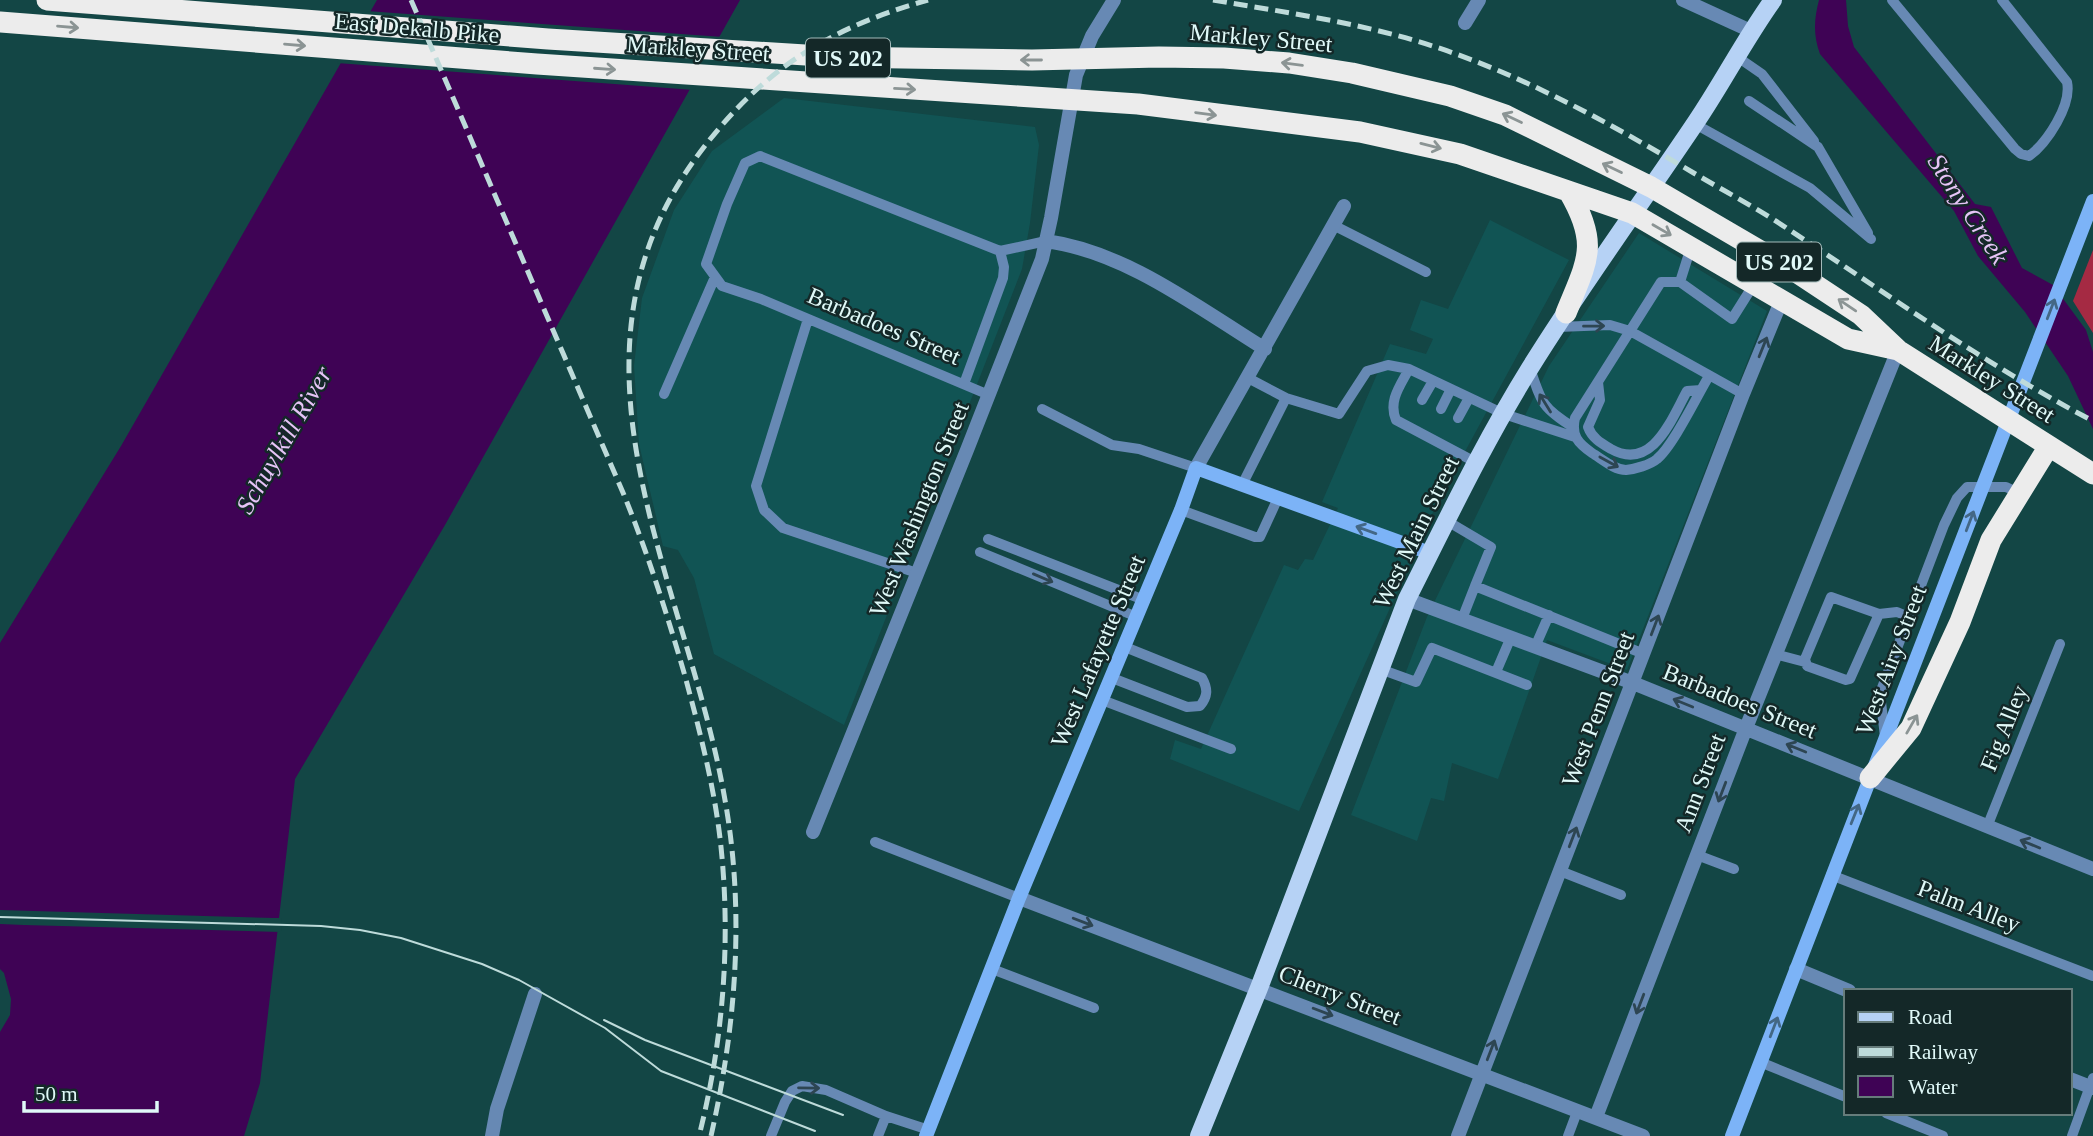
<svg xmlns="http://www.w3.org/2000/svg" width="2093" height="1136" viewBox="0 0 2093 1136" font-family="'Times New Roman',serif">
	<rect width="100%" height="100%" fill="#134645"/>
	<path fill="#115454" d="M784,98L1035,127L1039,145L1030,223L1022,269L844,725L714,654L694,578L678,550L663,546L639,444L634,366L642,298L674,210L712,151Z
		M1490,220L1569,260L1437,503L1299,811L1170,759L1175,740L1201,749L1284,565L1298,570L1305,559L1313,560L1338,508L1322,502L1390,344L1426,354L1433,339L1410,330L1421,300L1448,309Z
		M1639,233L1767,311L1627,670L1547,640L1498,779L1452,763L1444,801L1431,798L1417,841L1351,815L1427,617L1549,366Z"/>
	<path fill="#a52a43" d="M2093,250V333L2073,301Z"/>
	<path fill="#3f0355" d="M377,0H740L445,525L295,779L260,1083L244,1136H0V1032L10,1015L11,999L4,973L0,969V643L121,446Z
		M1819,0H1846L1848,26L1854,47L1975,204L1991,207L2022,268L2053,285L2086,330L2093,352V429L2068,376L2025,312L1978,256L1954,211L1820,54C1813,35 1814,19 1819,0Z"/>
	<path fill="#134645" d="M367,11L583,27L723,37L694,90L337,63Z
		M0,910L274,918H282L281,932L24,925L0,924Z"/>
	<g fill="none" stroke-linecap="round" stroke-linejoin="round">
		<path stroke="#6789b4" stroke-width="10" d="M1892,0L2015,149L2021,154L2029,156C2047,143 2072,105 2067,82L2002,0
			M1736,56L1762,74L1814,141
			M1749,101L1818,147L1868,233
			M1695,124L1810,188L1871,239
			M1333,225L1426,272
			M1000,251L1046,241
			M1680,282L1691,247
			M808,319L756,486L764,510L783,528L917,573
			M1558,327L1610,325L1630,331L1743,394
			M1530,368C1541,402 1542,408 1573,427
			M1409,369C1400,386 1388,401 1396,420L1477,463
			M1709,376C1697,396 1673,446 1657,459C1650,465 1635,469 1626,470C1614,470 1602,459 1592,453C1578,443 1571,436 1575,418L1661,282H1680L1732,319L1754,284
			M1248,378L1286,398
			M1598,382L1600,400L1588,427C1592,438 1601,443 1611,449C1652,472 1671,420 1687,391L1701,390
			M964,384L1003,278L1004,267L1000,251L760,156L745,163L727,204L706,264L722,286L761,299L989,395
			M664,394L715,277
			M1422,400L1433,381
			M1042,409L1112,445L1139,449L1196,468
			M1441,409L1451,389
			M1458,418L1469,398
			M1242,485L1286,398L1339,414L1367,371L1388,365L1409,369L1504,414L1575,437
			M1181,510L1255,537H1260L1278,498
			M1447,521L1491,547L1475,586L1644,654
			M988,539L1144,600
			M980,552L1137,617
			M1879,614L1831,597L1805,659L1807,666L1846,680L1850,679L1879,614L1897,612L1909,617
			M1462,619L1475,586
			M1535,647L1549,615
			M1775,654L1805,662
			M1380,669L1416,682L1432,648L1527,685
			M1496,672L1511,637
			M1112,678L1187,707L1200,706C1208,696 1208,689 1202,678L1125,647
			M1102,700L1231,749
			M1885,737L1880,693L1944,525L1957,498L1967,487H2006L2019,493
			M1987,827L2060,644
			M875,842L1019,898
			M1697,855L1734,869
			M1560,871L1621,895
			M1831,875L2093,976
			M992,969L1094,1008
			M1760,1062L1846,1097
			M1886,1113L1943,1136
			M771,1136L785,1102L792,1091L802,1086L826,1090L886,1116L929,1130
			M878,1136L886,1116
			M1568,1136L1577,1112
			M2072,1136L2093,1078"/>
		<path stroke="#6789b4" stroke-width="14" d="M1683,0L1751,31
			M1465,23L1479,0
			M1046,241C1126,252 1197,307 1265,349
			M1196,468L1344,206
			M1407,599L1633,683L2093,869
			M813,832L967,450L1042,259L1051,218L1076,75L1092,36L1114,0
			M1019,898L1643,1136
			M1796,969L1849,991
			M2070,1079L2093,1088
			M1596,1117L1746,728L1898,350
			M492,1136L497,1109L535,994
			M1458,1136L1743,394L1782,299"/>
		<path stroke="#7cb3f7" stroke-width="14" d="M926,1136L1019,898L1181,510L1196,468L1430,553
			M1732,1136L2093,201"/>
		<path stroke="#b6d2f5" stroke-width="18" d="M1199,1136L1259,988L1407,599C1446,522 1484,442 1530,368C1582,284 1641,204 1696,122C1723,82 1745,39 1773,0"/>
		<path stroke="#ececec" stroke-width="21" d="M47,0L548,39L837,57L1032,60L1159,57L1224,58L1289,63L1352,73L1450,96L1505,115L1651,187L1793,270L1861,315L1898,350L2093,474
			M0,22L537,64L1138,104L1360,132L1460,154L1632,213L1848,339L1898,350
			M1566,313C1587,261 1600,245 1569,192
			M1870,778L1911,728L1960,622L1991,540L2049,446"/>
		<path stroke="#bedbda" stroke-width="2" d="M0,917L321,926L360,930L401,938L482,964L519,980L605,1028L661,1071L815,1131
			M604,1020L645,1040L843,1115"/>
		<path stroke="#bedbda" stroke-width="5" stroke-dasharray="14 7" stroke-linecap="butt" d="M411,0L624,495C648,554 667,614 685,676C700,732 715,789 721,847C731,943 723,1042 699,1136
			M1213,0C1295,14 1377,25 1456,54C1539,84 1616,127 1692,172C1724,191 1757,208 1788,229C1889,295 1986,365 2093,421
			M711,1136C736,1026 745,912 725,800C687,579 542,356 704,147C766,67 832,27 928,0"/>
	</g>
	<defs><path id="oneway-shaft" d="M-6 0H5M1.5-3L5.5 0L1.5 3" fill="none" stroke-width="1.6" stroke-linecap="round" stroke-linejoin="round" transform="scale(1.75)"/></defs>
	<g stroke="#8b9494">
		<use href="#oneway-shaft" transform="translate(68 27) rotate(5)"/>
		<use href="#oneway-shaft" transform="translate(295 45) rotate(5)"/>
		<use href="#oneway-shaft" transform="translate(1031 60) rotate(-180)"/>
		<use href="#oneway-shaft" transform="translate(1292 64) rotate(-173)"/>
		<use href="#oneway-shaft" transform="translate(605 69) rotate(4)"/>
		<use href="#oneway-shaft" transform="translate(905 89) rotate(3)"/>
		<use href="#oneway-shaft" transform="translate(1206 114) rotate(8)"/>
		<use href="#oneway-shaft" transform="translate(1512 118) rotate(-155)"/>
		<use href="#oneway-shaft" transform="translate(1431 146) rotate(14)"/>
		<use href="#oneway-shaft" transform="translate(1612 168) rotate(-154)"/>
		<use href="#oneway-shaft" transform="translate(1662 230) rotate(30)"/>
		<use href="#oneway-shaft" transform="translate(1847 305) rotate(-146)"/>
		<use href="#oneway-shaft" transform="translate(1912 724) rotate(-60)"/>
	</g>
	<g stroke="#436785">
		<use href="#oneway-shaft" transform="translate(2051 309) rotate(-69)"/>
		<use href="#oneway-shaft" transform="translate(1970 521) rotate(-69)"/>
		<use href="#oneway-shaft" transform="translate(1366 530) rotate(-160)"/>
		<use href="#oneway-shaft" transform="translate(1855 814) rotate(-68)"/>
		<use href="#oneway-shaft" transform="translate(1774 1027) rotate(-69)"/>
	</g>
	<g stroke="#2d4552">
		<use href="#oneway-shaft" transform="translate(1594 326) rotate(-1)"/>
		<use href="#oneway-shaft" transform="translate(1763 347) rotate(-68)"/>
		<use href="#oneway-shaft" transform="translate(1545 403) rotate(-122)"/>
		<use href="#oneway-shaft" transform="translate(1609 462) rotate(29)"/>
		<use href="#oneway-shaft" transform="translate(1043 578) rotate(23)"/>
		<use href="#oneway-shaft" transform="translate(1655 625) rotate(-69)"/>
		<use href="#oneway-shaft" transform="translate(1683 703) rotate(-158)"/>
		<use href="#oneway-shaft" transform="translate(1796 748) rotate(-158)"/>
		<use href="#oneway-shaft" transform="translate(1722 792) rotate(111)"/>
		<use href="#oneway-shaft" transform="translate(1573 837) rotate(-69)"/>
		<use href="#oneway-shaft" transform="translate(2030 844) rotate(-158)"/>
		<use href="#oneway-shaft" transform="translate(1083 922) rotate(21)"/>
		<use href="#oneway-shaft" transform="translate(1640 1004) rotate(111)"/>
		<use href="#oneway-shaft" transform="translate(1323 1012) rotate(21)"/>
		<use href="#oneway-shaft" transform="translate(1491 1050) rotate(-69)"/>
		<use href="#oneway-shaft" transform="translate(809 1088) rotate(1)"/>
	</g>
	<g text-anchor="middle" dominant-baseline="central" stroke-width="5" stroke-linejoin="round" paint-order="stroke">
		<g fill="#142828" stroke="#a3baba" stroke-width="2">
			<rect x="806" y="38.5" width="84" height="39" rx="5"/>
			<rect x="1737" y="242.5" width="84" height="39" rx="5"/>
		</g>
		<g font-size="23" font-weight="bold" fill="#e0f9f8">
			<text x="848" y="58">US 202</text>
			<text x="1779" y="262">US 202</text>
		</g>
		<g font-size="24" fill="#e0f9f8" stroke="#142828">
			<text transform="translate(417 28) rotate(5)">East Dekalb Pike</text>
			<text transform="translate(1261 38) rotate(5)">Markley Street</text>
			<text transform="translate(698 49) rotate(4)">Markley Street</text>
			<text transform="translate(884 326) rotate(23)">Barbadoes Street</text>
			<text transform="translate(1992 379) rotate(32)">Markley Street</text>
			<text transform="translate(919 509) rotate(-68)">West Washington Street</text>
			<text transform="translate(1416 532) rotate(-64)">West Main Street</text>
			<text transform="translate(1098 651) rotate(-67)">West Lafayette Street</text>
			<text transform="translate(1891 660) rotate(-69)">West Airy Street</text>
			<text transform="translate(1740 701) rotate(22)">Barbadoes Street</text>
			<text transform="translate(1598 709) rotate(-69)">West Penn Street</text>
			<text transform="translate(2004 728) rotate(-68)">Fig Alley</text>
			<text transform="translate(1700 783) rotate(-69)">Ann Street</text>
			<text transform="translate(1969 906) rotate(21)">Palm Alley</text>
			<text transform="translate(1340 995) rotate(21)">Cherry Street</text>
		</g>
		<g font-size="26" font-style="italic" fill="#e6c4f7" stroke="#142828">
			<text transform="translate(1968 209) rotate(57)">Stony Creek</text>
			<text transform="translate(284 440) rotate(-60)">Schuylkill River</text>
		</g>
	</g>
	<rect x="1844" y="989" width="228" height="126" fill="#142828" stroke="#667c7b" stroke-width="2"/>
	<rect x="1858" y="1012" width="35" height="10" fill="#b6d2f5" stroke="#667c7b" stroke-width="2"/>
	<text x="1908" y="1024" font-size="21" fill="#e0f9f8">Road</text>
	<rect x="1858" y="1047" width="35" height="10" fill="#bedbda" stroke="#667c7b" stroke-width="2"/>
	<text x="1908" y="1059" font-size="21" fill="#e0f9f8">Railway</text>
	<rect x="1858" y="1076" width="35" height="21" fill="#3f0355" stroke="#667c7b" stroke-width="2"/>
	<text x="1908" y="1094" font-size="21" fill="#e0f9f8">Water</text>
	<path d="M24 1101v10h133v-10" fill="none" stroke="#e0f9f8" stroke-width="3.5"/>
	<text x="35" y="1101" font-size="21" fill="#e0f9f8" stroke="#142828" stroke-width="5" paint-order="stroke">50 m</text>
</svg>
